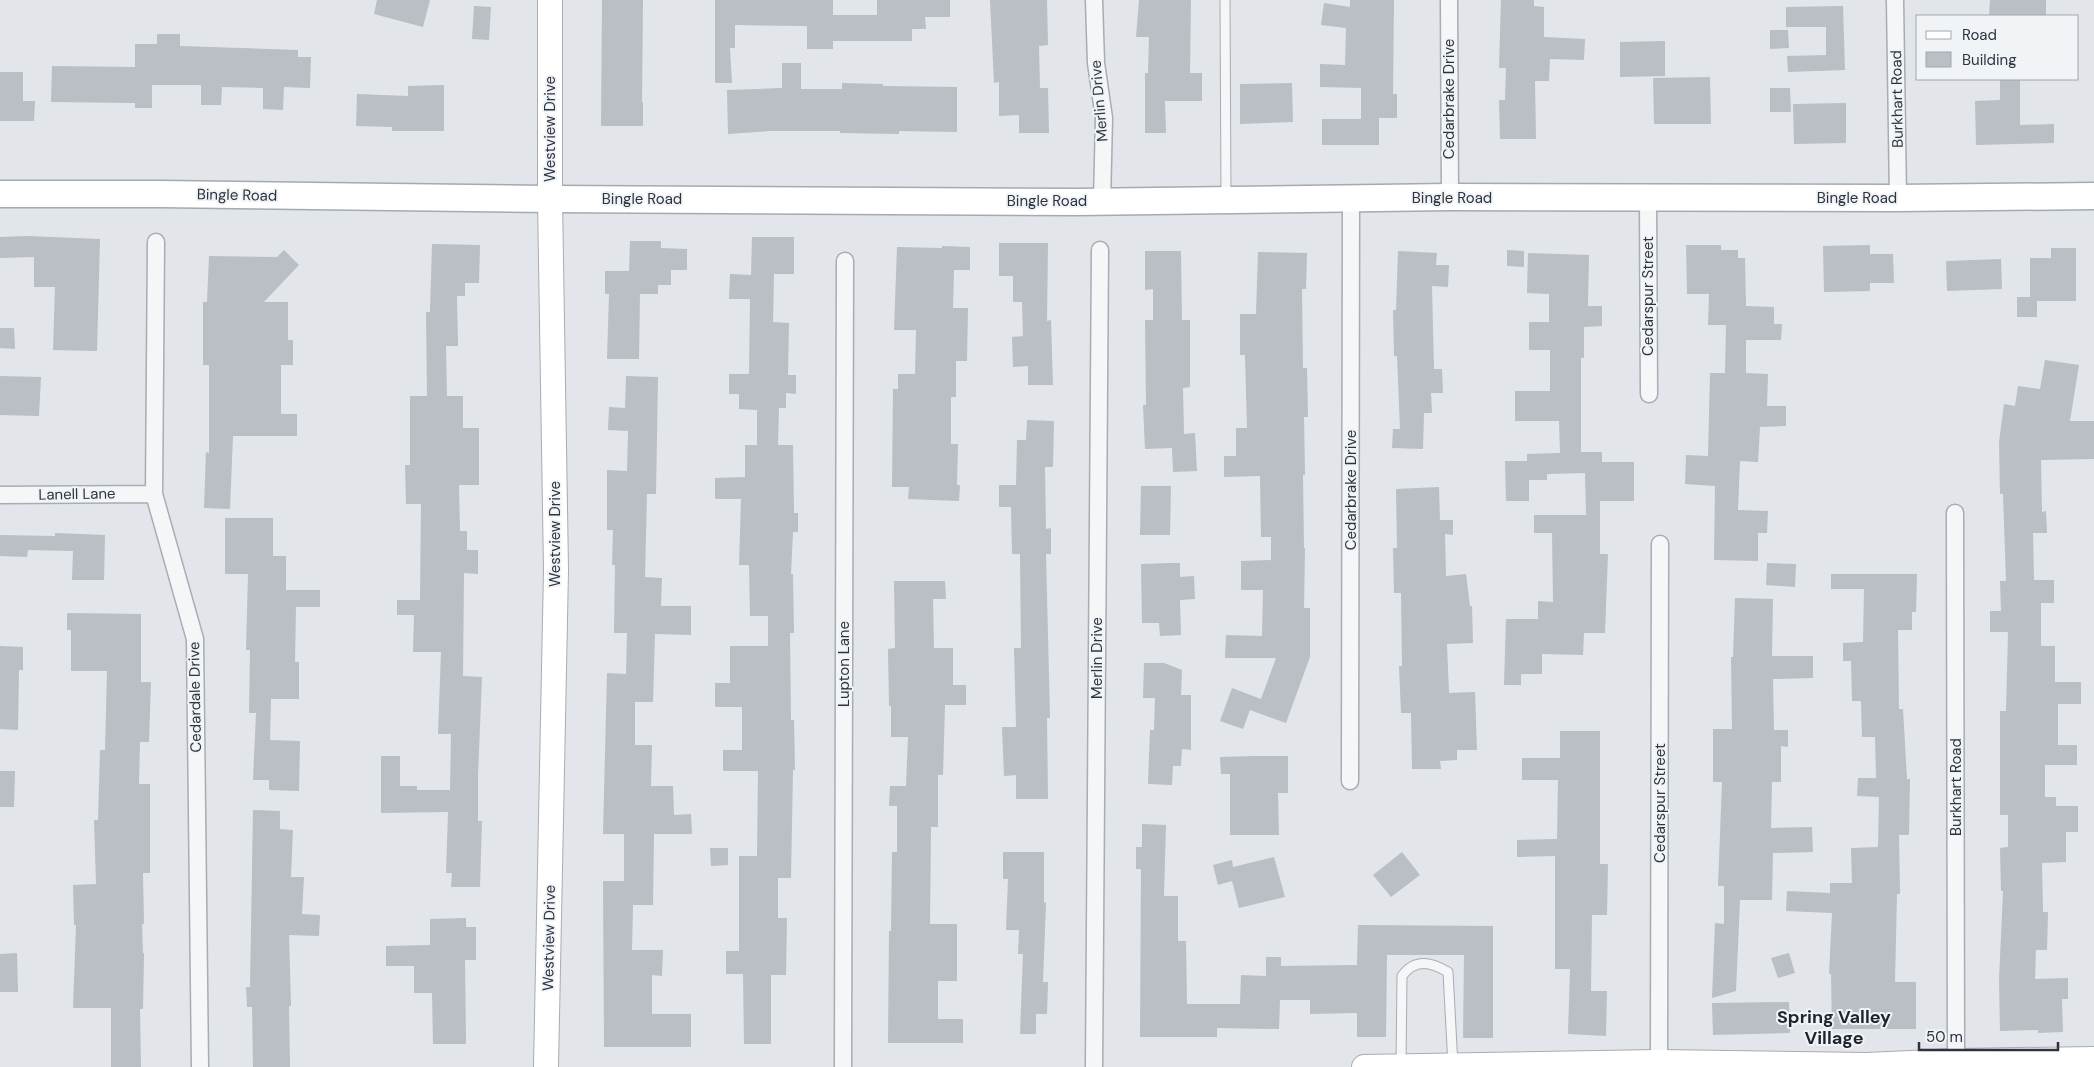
<svg xmlns="http://www.w3.org/2000/svg" width="2094" height="1067" viewBox="0 0 2094 1067" font-family="'DM Sans',sans-serif">
	<rect width="100%" height="100%" fill="#e2e5e9"/>
	<path fill="#babec5" d="M377,0H430L423,27L374,14Z
		M602,0H643L642,102H643V126H601Z
		M715,0H833V15H877V0H950V17H925L926,29H912V41H833V49H807V26L735,25V48H730L732,83H715Z
		M990,0H1047L1048,45L1039,46L1040,88H1048L1049,133H1019V115L999,116V82L994,83Z
		M1139,0H1191L1190,73H1202V101H1165L1166,133H1145V73H1148L1149,37H1136Z
		M1350,0H1394L1393,94H1397V118H1379V145H1322V119H1361V88L1320,87V64L1345,65L1346,28L1321,25L1324,3L1350,7Z
		M1501,0H1534V6L1544,7V37L1585,39L1584,60L1550,59L1549,81H1535L1536,139H1500L1499,100H1505L1506,68H1499Z
		M1990,0H2046V16H1989Z
		M474,6L491,7L489,40L472,39Z
		M1843,6L1845,70L1788,72L1787,56L1826,55V27H1786V7Z
		M1770,30H1788L1789,48L1770,49Z
		M157,34H180V46L298,50V57H311L310,88L284,87L283,110L263,109V88L222,87L221,105H201V85H152V108H135V103L51,102L52,66L135,67V44H157Z
		M1665,41V76L1620,77V42Z
		M782,63H801V89H842V83L883,84V86L957,87V132L899,131V134L840,133V131H770L728,134L727,90L782,88Z
		M0,72H23V101H35L34,121H0Z
		M1710,77L1711,124H1654L1653,78Z
		M2000,79H2020V125L2054,124V143L1976,145L1975,101L2000,100Z
		M1292,83L1293,122L1240,124V84Z
		M444,85V131H392V127L356,126L357,94L408,96V86Z
		M1770,88H1790L1791,112H1770Z
		M1846,103V143L1794,144L1793,104Z
		M28,236L100,239L97,351L53,350L55,287H34V257L0,258V237Z
		M752,237H794V274H774L773,322L789,323L788,375H796V394L786,393V408H779L778,445H793L794,513H798V532H793L791,574H793L794,633H790L791,720H794L795,770H793L791,878H778V918H787L786,975H771V1044H744L743,974H726V951H739V856H757L758,771H723V750H742V707H715V683H730V646H768V616H750L749,565H739L741,499H715V478L745,477V445H757V410L739,409V394H729V374H749L750,299H729L730,274L751,275Z
		M630,241H661V248L687,249V270H671V285H658V294H640L639,359H607L609,294H605V271H629Z
		M999,243H1048L1047,321L1051,320L1053,385H1028V366L1013,367L1012,337L1023,336L1022,302H1013V276H999Z
		M432,244L480,245L479,283H465V296H457L458,346H446L447,396H463V428H479V485H459L460,531H467V550H478V574L464,573L463,676L482,677L478,776V821H482L480,887H451L452,873H446L448,812L381,813V756H400V786H417V790H450L451,734H438L441,652H413L414,615H397V600H420L421,504H406L405,465H410V396H427L426,312H430Z
		M1686,245H1721V250H1738V258H1745L1746,306L1774,307V324H1782L1781,340H1746V373L1768,374L1767,406H1786V426L1760,427L1758,462L1740,461L1738,510L1768,511L1767,533H1758V561L1714,560L1715,486L1685,484L1686,455L1708,456L1710,373H1725L1726,325H1708L1709,294H1687Z
		M1870,245V254H1893L1894,283H1870V291L1824,292L1823,246Z
		M942,246L970,247V270H954L953,308H968L967,361H956V397H951V444H958L957,485H960L959,501L908,499L909,487H892L893,389H898V374H915L916,330H894L897,247L942,248Z
		M2051,248H2076V301H2037V317H2017V297H2030V258H2051Z
		M284,250L299,265L264,302H288V340H293V365H281V414H297V436H233L230,509L204,508L206,452L209,453V365H203V302H207L209,256L277,257Z
		M1507,250L1524,251V267L1507,266Z
		M1145,251H1181L1182,320H1190V387L1183,388L1184,434L1195,433L1197,471L1173,472L1172,448L1145,449L1143,405H1146L1145,320H1153V289L1145,290Z
		M1398,251L1437,253L1436,265H1449L1448,287L1432,286L1434,369H1442L1443,393H1431L1432,413H1424L1423,449L1392,448L1393,429H1400L1397,356H1394L1393,310H1396Z
		M1258,252L1307,253L1306,289H1302L1303,368H1307L1308,417H1304L1305,475H1303L1304,548H1305L1304,608H1310V657L1286,723L1250,710L1243,729L1220,721L1232,688L1261,699L1276,658H1225L1226,635L1262,636L1263,590H1241V561L1271,560V537H1261L1260,476L1224,477V456H1236V428H1247L1245,355H1240V314H1256Z
		M1528,253L1589,255L1588,306H1602V326L1584,327V358H1581V452H1602V462H1634V501H1600V554H1608L1605,633H1584L1583,655L1542,654V674H1521V685H1504L1506,619H1538V601L1553,602L1552,533H1534V515H1586L1585,473L1547,474V480H1529V501H1506L1505,461H1527V454L1560,453L1559,421H1515V391H1550V350H1529V322H1549V294L1527,293Z
		M2001,259L2002,289L1947,291L1946,261Z
		M0,328H14L15,349L0,348Z
		M2045,360L2079,365L2070,421H2094V459L2041,460L2042,512L2046,511L2047,533H2033L2034,580H2054V603H2041V646H2055V682H2081V704H2058V745H2077V765H2045V797H2056V806H2078V832H2066V862L2042,863L2043,912H2048L2047,950H2036L2035,979L2068,978V999H2062L2063,1032L2038,1033V1030L2000,1031L1999,980L2003,891H2001L2000,848L2008,847V815H2000V711H2006L2008,632H1990V611H2001L2000,581H2006L2003,494H2000L1999,442L2004,404L2015,406L2018,386L2040,389Z
		M0,376L41,377L39,416L0,415Z
		M626,376L658,377L656,494H647L645,577L662,578L661,606H691V635L655,634L653,702H635V745H652L651,786H673L674,815L691,814L692,834H654L653,905H633L632,950H663L662,976L652,975V1014H691V1047H604L603,881H624V834H603L607,673L626,674L627,633H614L615,565H612L613,530H607V470L627,471L628,431L608,430L609,407L625,408Z
		M1027,420L1054,421L1053,467H1045L1046,529L1051,528V554H1046L1050,718H1047L1048,799H1016V775L1004,776L1002,727H1016L1014,648H1021L1020,554H1012L1011,507H999V485H1016L1017,440H1026Z
		M1141,486H1171L1170,535H1140Z
		M1439,487L1440,520H1453V535L1445,534L1446,576L1466,574L1470,606H1472L1473,643L1447,644L1449,693L1475,692L1477,750H1457V760L1440,761L1441,769H1412L1411,713H1401L1399,666H1402L1401,593H1394L1393,548H1397L1396,489Z
		M225,518H273V556H286V590H320V607H296L295,662H299V699H271L270,740L300,741L299,791L269,790V780H253L256,713H249L250,650H246L248,574H225Z
		M55,533L105,535L104,580H72L73,551L28,550L27,557L0,556V535L55,536Z
		M1169,563H1180V577L1194,576L1195,599L1180,600L1181,635L1160,636L1159,623H1142L1141,564Z
		M1767,563L1796,564L1795,587L1766,585Z
		M1831,574H1917L1916,612H1912V630H1898L1899,709H1903L1907,779H1910L1909,835H1899L1900,894H1897L1895,982H1916V1029H1832L1831,974H1829L1832,913L1786,911L1787,891L1830,893V883H1852L1851,848L1878,847L1879,797L1857,796L1858,778H1876L1875,737H1862L1861,701H1852L1851,661H1843V643L1863,642L1864,589H1831Z
		M894,581H945L946,599H933L934,648H953V685H966V705H945L943,775H938V827H931L930,924H957V981H938V1019H963V1043H888L889,931H891L892,852H897V806H889L890,786H906L908,737H891V706H889L888,649L895,648Z
		M1735,598L1773,599L1772,656H1813V678L1773,679L1774,730H1788V747L1781,746V782H1772L1771,828L1812,827L1813,852L1773,853L1772,900H1740L1736,991L1712,998L1715,923L1724,924V886H1718L1722,782H1713V729H1732L1731,657H1733Z
		M67,613L141,614V682H151L149,742H140L139,784H150V873H143L144,924H142L143,953H144L143,1009H140L141,1067H111V1008H73L76,925H74L73,885L96,884L94,820H98L100,750H105L107,671H71V630H67Z
		M0,646L23,647V670H19L18,730L0,729Z
		M1144,663H1164L1182,670L1181,695H1191V750L1182,749L1181,766H1173L1172,785L1148,784L1150,730H1154L1155,698H1143Z
		M1560,731H1600V864H1608L1607,915H1592L1591,991H1607L1606,1036L1568,1034L1570,969H1555V856L1517,857V840L1557,839L1558,780H1522V758H1560Z
		M1254,756H1288V793H1278L1279,835H1230V774H1221L1220,757Z
		M0,771H15L14,807H0Z
		M253,810L280,811V829L293,830L291,877H304L302,914L320,915L319,936L289,935L291,1006H289L290,1067H253L252,1007H247L246,987H250Z
		M1142,824L1166,825L1164,896H1178V941H1186L1187,1004H1240L1241,975L1266,976V957H1281V966L1357,965L1358,925L1493,926V1038H1463L1464,955H1387L1386,1037H1357V1013L1310,1014V1000H1280L1279,1029L1217,1028V1037H1140L1141,869H1136V847H1142Z
		M710,848H728V865L711,866Z
		M1003,852H1044V902L1046,903L1043,982H1048L1047,1014H1036V1034H1020L1023,954H1018L1019,930H1006L1008,879H1003Z
		M1402,852L1420,875L1391,897L1373,875Z
		M1274,857L1285,897L1239,908L1232,881L1218,885L1213,865L1232,860L1233,867Z
		M466,918V927H476V960H465L466,1044H433L432,993H414V966H386V946L430,945V919Z
		M17,953L18,992H0V954Z
		M1789,953L1795,973L1778,978L1771,958Z
		M1789,1002L1790,1033L1713,1035L1712,1003Z"/>
	<g fill="none" stroke-linecap="round" stroke-linejoin="round">
		<g stroke="#a8acb3" stroke-width="11">
			<path id="lane" d="M1225,0L1226,198
				M1401,1066L1402,976C1415,958 1431,962 1448,972L1453,1066"/>
		</g>
		<g stroke="#a8acb3" stroke-width="19">
			<path id="street" d="M1094,0L1096,63L1104,118L1102,202
				M1449,0L1450,197
				M1895,0L1898,198
				M1648,198L1649,394
				M156,242L154,494L195,639L200,1067
				M0,495L154,494
				M1955,513L1956,1061
				M1350,781L1351,199
				M1659,1062L1660,544
				M843,1067L845,261
				M1094,1067L1100,250"/>
		</g>
		<g stroke="#a8acb3" stroke-width="26">
			<path id="secondary" d="M546,1067L556,570L550,199V0
				M1364,1067L1659,1062L1866,1065L1956,1061L2094,1059"/>
		</g>
		<g stroke="#a2aab3" stroke-width="29">
			<path id="primary" d="M0,194H160L550,199L1077,202L1450,197L1898,198L2094,196"/>
		</g>
		<use href="#lane" stroke="#f4f6f8" stroke-width="9"/>
		<use href="#street" stroke="#f4f6f8" stroke-width="16"/>
		<use href="#secondary" stroke="#fff" stroke-width="24"/>
		<use href="#primary" stroke="#fff" stroke-width="26"/>
	</g>
	<g text-anchor="middle" dominant-baseline="central" stroke-width="4" stroke-linejoin="round" paint-order="stroke">
		<g font-size="15" fill="#2c343f" stroke="#f1f4f6">
			<text transform="translate(1449 99) rotate(-90)">Cedarbrake Drive</text>
			<text transform="translate(1897 99) rotate(-91)">Burkhart Road</text>
			<text transform="translate(1099 101) rotate(-95)">Merlin Drive</text>
			<text transform="translate(550 129) rotate(-90)">Westview Drive</text>
			<text transform="translate(237 195) rotate(1)">Bingle Road</text>
			<text x="1452" y="198">Bingle Road</text>
			<text x="1857" y="198">Bingle Road</text>
			<text x="642" y="199">Bingle Road</text>
			<text x="1047" y="201">Bingle Road</text>
			<text transform="translate(1648 296) rotate(-90)">Cedarspur Street</text>
			<text transform="translate(1351 490) rotate(-90)">Cedarbrake Drive</text>
			<text transform="translate(77 494) rotate(-1)">Lanell Lane</text>
			<text transform="translate(555 534) rotate(-90)">Westview Drive</text>
			<text transform="translate(1097 658) rotate(-90)">Merlin Drive</text>
			<text transform="translate(844 664) rotate(-90)">Lupton Lane</text>
			<text transform="translate(195 697) rotate(-91)">Cedardale Drive</text>
			<text transform="translate(1956 787) rotate(-90)">Burkhart Road</text>
			<text transform="translate(1660 803) rotate(-90)">Cedarspur Street</text>
			<text transform="translate(549 938) rotate(-89)">Westview Drive</text>
		</g>
		<g font-size="18" font-weight="bold" fill="#1e2530" stroke="#f1f4f6">
			<text x="1834" y="1017">Spring Valley<tspan x="1834" dy="21">Village</tspan></text>
		</g>
	</g>
	<rect x="1916" y="15" width="162" height="65" fill="#f1f4f6" stroke="#a2a7ad"/>
	<rect x="1926" y="31" width="25" height="8" fill="#ffffff" stroke="#a2a7ad"/>
	<text x="1962" y="40" font-size="15" fill="#2c343f">Road</text>
	<rect x="1926" y="52" width="25" height="15" fill="#babec5" stroke="#a2a7ad"/>
	<text x="1962" y="65" font-size="15" fill="#2c343f">Building</text>
	<path d="M1919 1042v8h139v-8" fill="none" stroke="#2c343f" stroke-width="2.5"/>
	<text x="1926" y="1042" font-size="15" fill="#2c343f" stroke="#f1f4f6" stroke-width="4" paint-order="stroke">50 m</text>
</svg>
